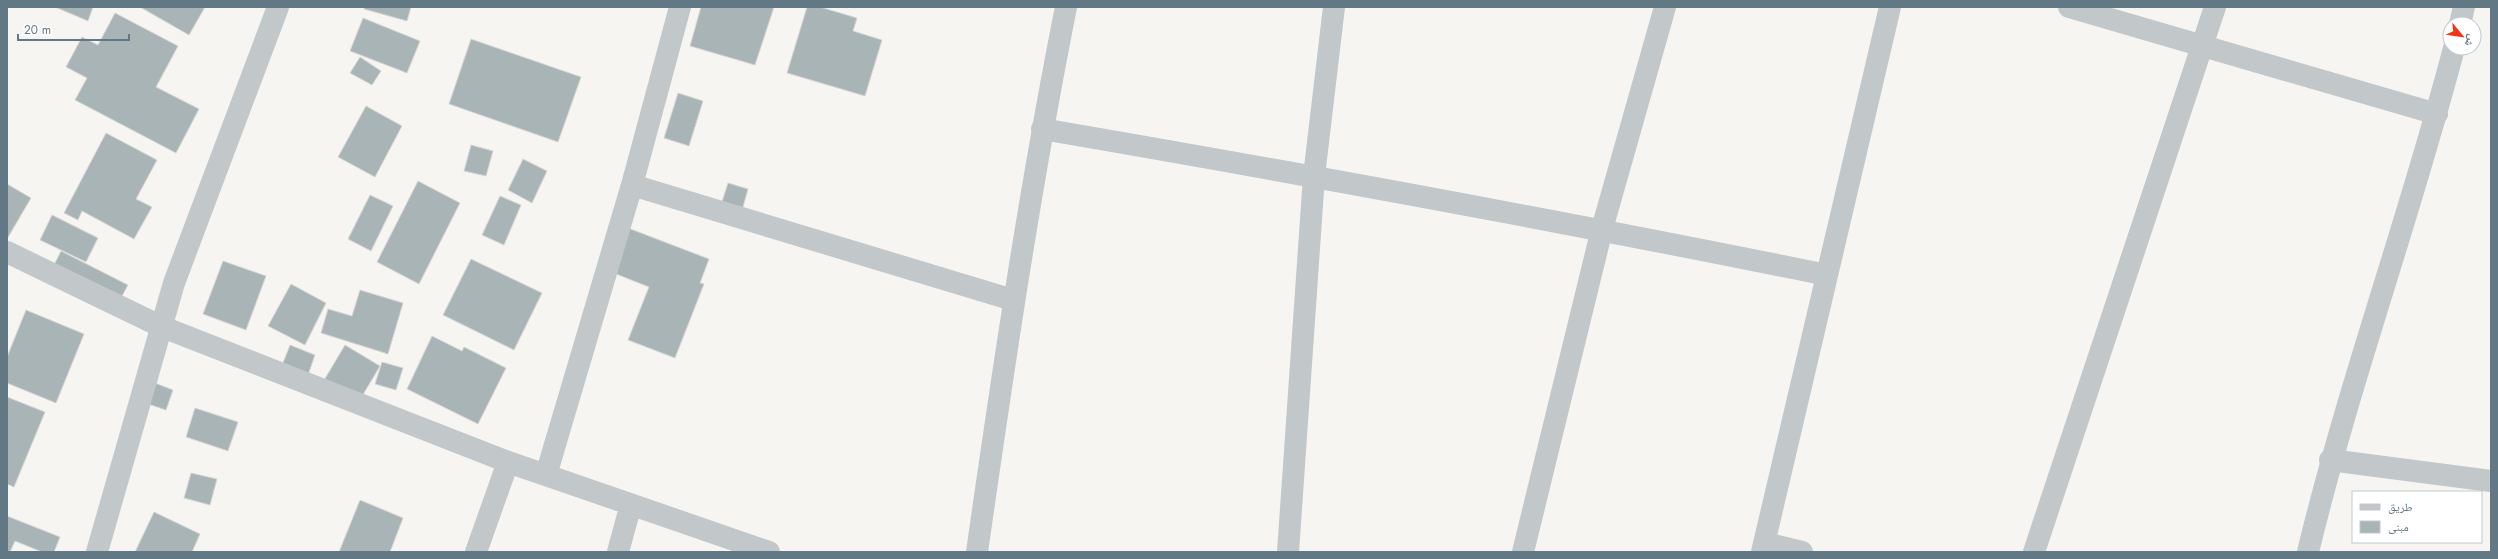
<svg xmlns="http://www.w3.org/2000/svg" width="2498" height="559" viewBox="0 0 2498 559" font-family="Jost,'Noto Naskh Arabic',sans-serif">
	<rect width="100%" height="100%" fill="#f6f5f1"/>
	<path fill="#a9b4b7" stroke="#d7d6d4" d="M55,7H93L88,21Z
		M140,7H205L189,35Z
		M365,7H411L407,21L364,9Z
		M701,7H774L755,65L690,46Z
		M807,7H820L857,18L853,31L882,40L865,96L787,73Z
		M115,13L178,46L156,87L199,109L176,153L75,100L87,78L66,67L82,37L98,45Z
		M363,18L420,41L407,73L350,51Z
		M471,39L581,77L558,142L449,104Z
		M360,57L381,71L372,85L350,73Z
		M678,93L703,101L689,146L664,138Z
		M366,106L402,126L375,177L338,157Z
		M106,133L157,160L136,199L152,207L134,239L82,211L78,220L64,213Z
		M471,145L493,151L486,176L464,171Z
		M523,159L547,171L532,203L508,190Z
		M418,181L460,203L419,284L377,262Z
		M728,183L748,189L741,214L720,208Z
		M7,184L31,198L7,239Z
		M370,195L393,206L371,251L348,239Z
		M500,196L521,205L504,245L482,235Z
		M52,215L98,238L86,262L40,240Z
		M628,228L709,259L700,283L704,284L675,358L628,340L649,287L611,272Z
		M61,251L128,285L117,305L51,271Z
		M471,259L542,293L514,350L443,315Z
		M223,261L266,276L246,330L203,314Z
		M291,284L326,303L305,345L268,326Z
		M360,290L403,303L388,354L321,333L328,309L352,316Z
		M26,310L84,334L56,403L7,383V357Z
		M432,336L462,351L464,347L506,368L478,424L407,389Z
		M290,345L315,355L307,378L281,368Z
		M345,345L380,366L358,403L323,382Z
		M382,362L403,368L396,390L375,384Z
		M155,383L173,390L166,410L148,404Z
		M7,397L45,412L14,487L7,484Z
		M195,408L238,422L228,451L186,437Z
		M191,473L217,479L210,505L184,498Z
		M360,500L403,518L390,552H339Z
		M154,512L200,534L192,552H135Z
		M7,516L60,537L54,552H42L15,541L10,552H7Z"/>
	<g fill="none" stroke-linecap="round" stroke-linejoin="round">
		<path stroke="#c2c7ca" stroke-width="22" d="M2069,7L2437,114
			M2460,24L2464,7
			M1042,129C1304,174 1566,222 1827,275
			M632,185L1013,300
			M7,252L160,326L508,462L769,552
			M2330,460L2491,481
			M546,475L632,185L680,7
			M1765,543L1802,552
			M97,552L174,283L278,7
			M476,552L508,462
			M618,552L631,504
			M977,552C1003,370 1030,188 1066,7
			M1288,552L1314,176L1334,7
			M1523,552L1602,229L1665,7
			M1762,552L1890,7
			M2034,552L2215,7
			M2308,552C2349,382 2410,217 2454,48"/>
	</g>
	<rect width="2498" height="559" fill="none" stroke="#627985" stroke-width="16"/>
	<rect x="2352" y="491" width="130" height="52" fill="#ffffff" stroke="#c0c9ce"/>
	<rect x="2360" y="504" width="20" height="6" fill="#c2c7ca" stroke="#c0c9ce"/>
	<text x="2388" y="511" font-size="12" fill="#627985">طريق</text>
	<rect x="2360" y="521" width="20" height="12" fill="#a9b4b7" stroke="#c0c9ce"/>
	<text x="2388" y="531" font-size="12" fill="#627985">مبنى</text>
	<g transform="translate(2462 36) rotate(119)"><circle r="19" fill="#ffffff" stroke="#c0c9ce"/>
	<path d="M0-3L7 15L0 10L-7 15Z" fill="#f13416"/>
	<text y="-6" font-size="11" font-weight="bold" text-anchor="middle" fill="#627985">ش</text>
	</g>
	<path d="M18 34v6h111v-6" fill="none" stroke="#627985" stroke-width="2"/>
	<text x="24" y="34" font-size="12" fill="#627985" stroke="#ffffff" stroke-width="3" paint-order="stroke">20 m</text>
</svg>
